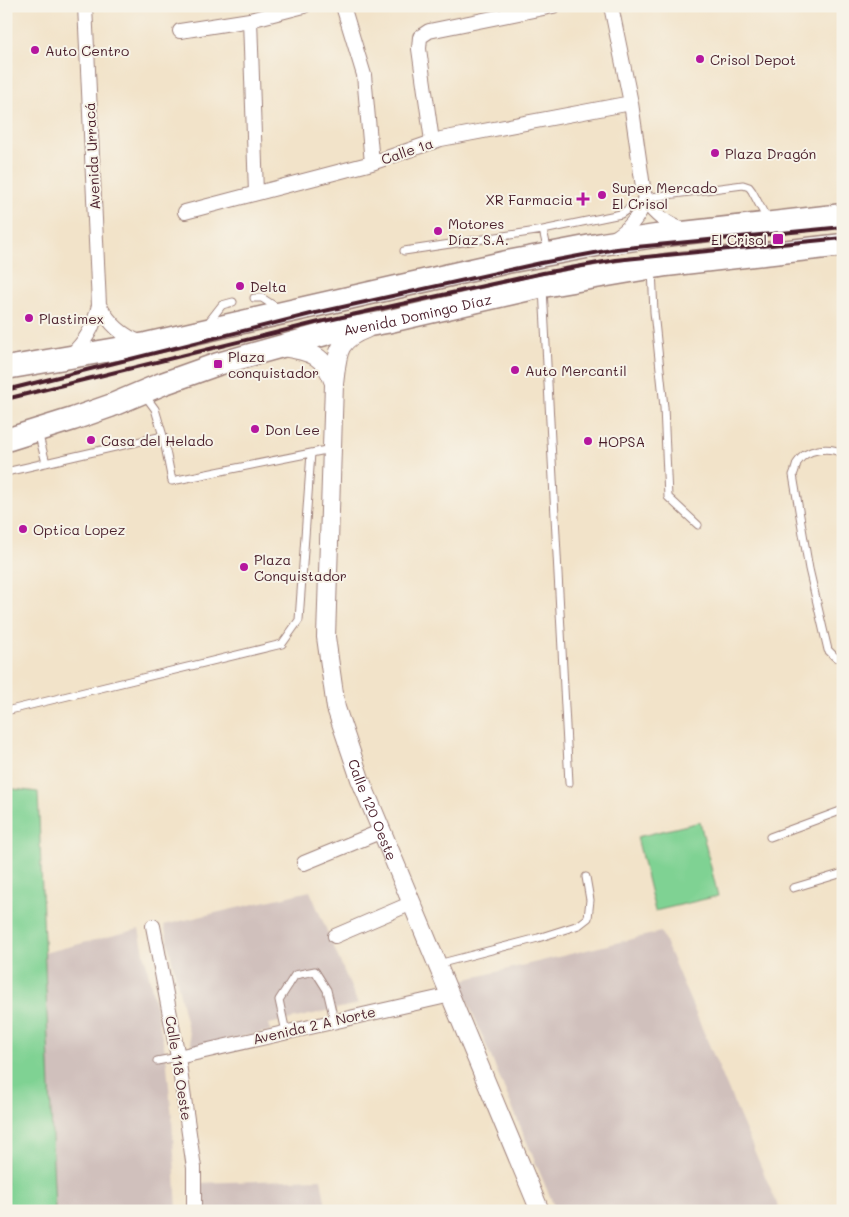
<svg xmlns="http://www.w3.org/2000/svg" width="849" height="1217" viewBox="0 0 849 1217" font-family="Mali,sans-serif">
	<rect width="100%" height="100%" fill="#f7f3e8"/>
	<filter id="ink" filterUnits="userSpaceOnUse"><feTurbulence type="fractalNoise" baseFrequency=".02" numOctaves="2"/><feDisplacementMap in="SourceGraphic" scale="10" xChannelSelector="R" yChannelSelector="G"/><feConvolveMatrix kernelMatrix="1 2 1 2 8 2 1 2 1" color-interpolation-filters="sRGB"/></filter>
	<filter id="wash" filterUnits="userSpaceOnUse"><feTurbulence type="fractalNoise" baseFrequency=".0096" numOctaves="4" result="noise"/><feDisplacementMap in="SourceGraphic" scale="20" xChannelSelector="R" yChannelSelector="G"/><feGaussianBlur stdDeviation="1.12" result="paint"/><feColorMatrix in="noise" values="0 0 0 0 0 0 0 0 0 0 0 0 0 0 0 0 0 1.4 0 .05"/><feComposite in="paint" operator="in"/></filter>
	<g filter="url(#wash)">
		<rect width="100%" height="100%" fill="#f2e3c9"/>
		<path fill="#d0c0bc" d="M310,891L358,1004L269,1024L271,1031L192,1047L164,925Z
			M139,929L166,1055L172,1118L177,1211H55L44,953Z
			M661,932L780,1211H556L459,981Z
			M321,1179L327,1211H198L196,1183Z"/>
		<path fill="#7fd293" stroke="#64785f" d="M6,788L38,792L55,1211H6Z
			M700,822L718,896L655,911L637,837Z"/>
	</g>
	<g filter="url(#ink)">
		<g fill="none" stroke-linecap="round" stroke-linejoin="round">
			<g stroke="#9e817a" stroke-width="9">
				<path id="service" d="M543,230L548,252
					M404,251L543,230L621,214L644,198L743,185L749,187L752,191L767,219
					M652,270L654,312L664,407L668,497L698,525
					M543,288L569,783
					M254,298H262L279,309
					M208,323L222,305L233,302
					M144,394L155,409L163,436L172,481L331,449
					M38,432L46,463
					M843,454C830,446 806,448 797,463C796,466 795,471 793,475L809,569L828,650L835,657L843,659
					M6,472L163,436
					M6,711L282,644L299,620L311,453
					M770,837L843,810
					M793,888L843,873
					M438,964L538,938L579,925L588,918L590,900L586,877
					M286,1032L279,1000L295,975L315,971L327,990L334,1020
					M157,1061L178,1057"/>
			</g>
			<g stroke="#9e817a" stroke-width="16">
				<path id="minor" d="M343,6L364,75L372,163
					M611,6L631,103L645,201C656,215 666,224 684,230
					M250,20L256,193
					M180,31L250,20L304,6
					M432,141L419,49L420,37L429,31L553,6
					M185,212L372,163L441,139L631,103
					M613,239C629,230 638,218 645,201
					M99,305C110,324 122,336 142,343
					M70,356C86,341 94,327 99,305L85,6
					M304,863L382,831
					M153,926L178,1057L194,1168V1211
					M335,936L412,903
					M178,1057L451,995"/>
			</g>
			<g stroke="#9e817a" stroke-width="20">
				<g id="tertiary">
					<path id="s1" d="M366,329C335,341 338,354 334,384L326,637L336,708L360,779L540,1211"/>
					<path d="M283,347C310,351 325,355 334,383"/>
				</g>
			</g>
			<g stroke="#9e817a" stroke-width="25">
				<g id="primary">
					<path d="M6,368L146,344L507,262L602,244L656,236L843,215"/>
					<path id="s2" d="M6,440L73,419L110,406L162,384L218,364L336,331L386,322L543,286L666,265L843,245"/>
				</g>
			</g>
			<use href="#service" stroke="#fff" stroke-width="7"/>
			<use href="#minor" stroke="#fff" stroke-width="14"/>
			<use href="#tertiary" stroke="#fff" stroke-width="18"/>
			<use href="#primary" stroke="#fff" stroke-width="22"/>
			<path stroke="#4a1f2b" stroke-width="4" d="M6,390L311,314L541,263L616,249L843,227
				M6,399L315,323L543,273L615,260L843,238"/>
		</g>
	</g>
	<g fill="#b5179e" stroke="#f7f3e8" stroke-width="2">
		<circle cx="35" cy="50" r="5"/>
		<circle cx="700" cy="59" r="5"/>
		<circle cx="715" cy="153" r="5"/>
		<circle cx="602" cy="195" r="5"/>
		<path d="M580.5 191.5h5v5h5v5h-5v5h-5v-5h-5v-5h5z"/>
		<circle cx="438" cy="231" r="5"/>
		<rect x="772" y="233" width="12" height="12" rx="2.5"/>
		<circle cx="240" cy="286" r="5"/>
		<circle cx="29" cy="318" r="5"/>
		<rect x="213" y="359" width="10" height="10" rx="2.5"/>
		<circle cx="515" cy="370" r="5"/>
		<circle cx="255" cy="429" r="5"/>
		<circle cx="91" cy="440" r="5"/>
		<circle cx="588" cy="441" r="5"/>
		<circle cx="23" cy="529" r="5"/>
		<circle cx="244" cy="567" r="5"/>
	</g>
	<g text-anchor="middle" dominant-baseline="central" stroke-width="4" stroke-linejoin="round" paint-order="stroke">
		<g font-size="14" fill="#4a1f2b" stroke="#f7f3e8" text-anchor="start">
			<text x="45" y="50">Auto Centro</text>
			<text x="710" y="59">Crisol Depot</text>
			<text x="725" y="153">Plaza Dragón</text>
			<text x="612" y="187">Super Mercado<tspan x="612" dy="16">El Crisol</tspan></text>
			<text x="573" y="199" text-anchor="end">XR Farmacia</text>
			<text x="448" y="223">Motores<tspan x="448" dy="16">Díaz S.A.</tspan></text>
			<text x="767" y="239" text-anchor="end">El Crisol</text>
			<text x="250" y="286">Delta</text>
			<text x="39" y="318">Plastimex</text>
			<text x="228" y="356">Plaza<tspan x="228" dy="16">conquistador</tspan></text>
			<text x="525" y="370">Auto Mercantil</text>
			<text x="265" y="429">Don Lee</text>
			<text x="101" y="440">Casa del Helado</text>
			<text x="598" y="441">HOPSA</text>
			<text x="33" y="529">Optica Lopez</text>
			<text x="254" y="559">Plaza<tspan x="254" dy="16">Conquistador</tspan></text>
		</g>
		<g font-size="14" fill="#4a1f2b" stroke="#f7f3e8">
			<text transform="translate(407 151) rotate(-19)">Calle 1a</text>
			<text transform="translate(92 156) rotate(-93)">Avenida Urracá</text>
			<text stroke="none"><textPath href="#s2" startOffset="431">Avenida Domingo Díaz</textPath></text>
			<text stroke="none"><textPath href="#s1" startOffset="502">Calle 120 Oeste</textPath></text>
			<text transform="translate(314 1025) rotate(-13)">Avenida 2 A Norte</text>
			<text transform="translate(179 1068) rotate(81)">Calle 118 Oeste</text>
		</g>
	</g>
	<rect width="849" height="1217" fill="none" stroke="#f7f3e8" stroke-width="25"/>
</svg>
